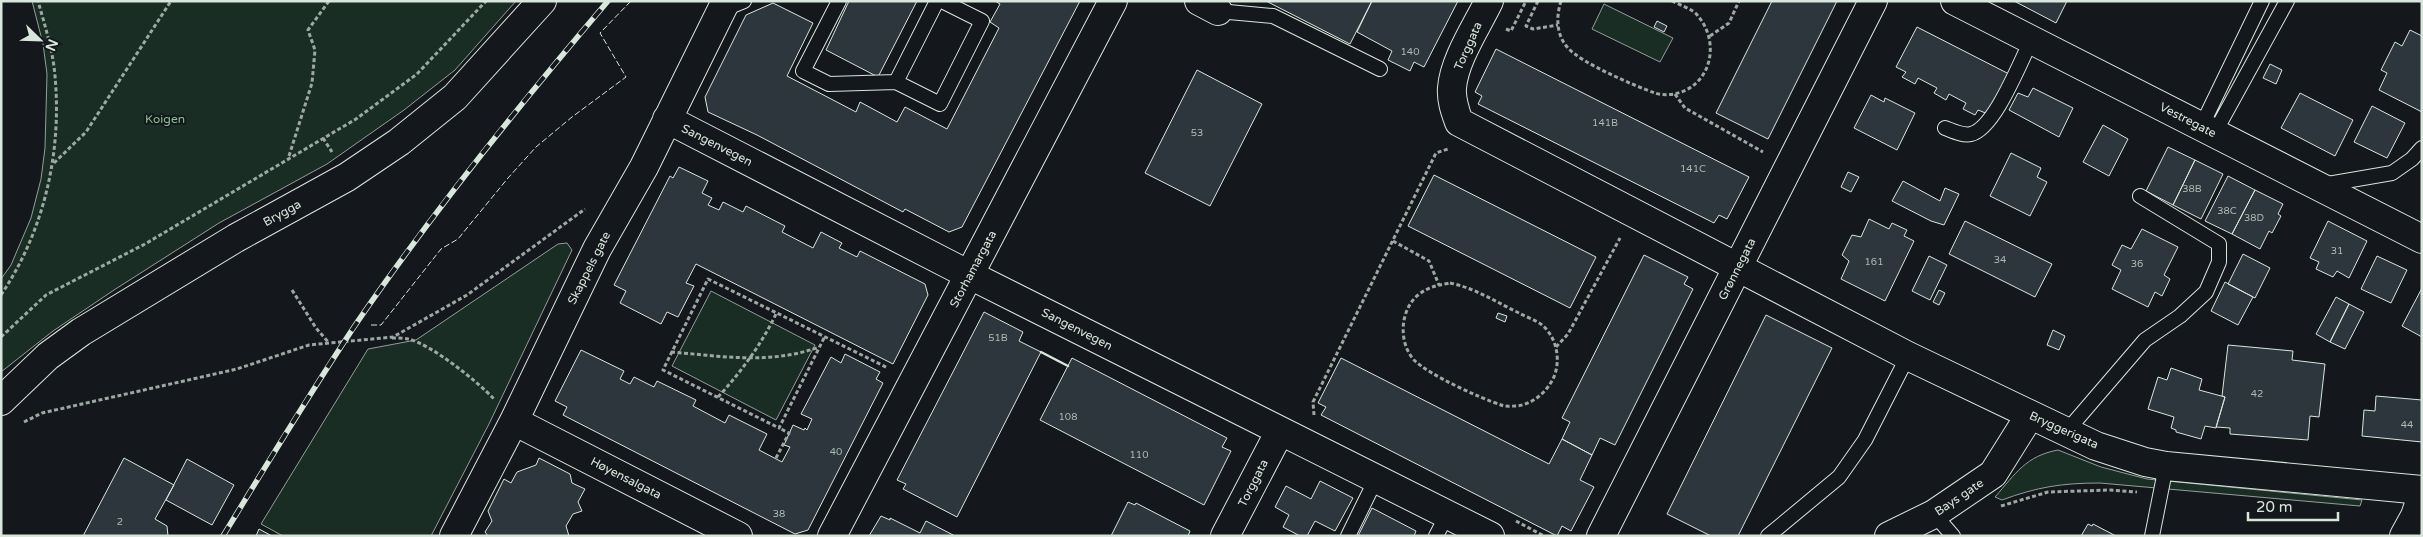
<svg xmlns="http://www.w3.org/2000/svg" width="2423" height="537" viewBox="0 0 2423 537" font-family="'Varela Round',sans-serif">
	<rect width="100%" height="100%" fill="#14181c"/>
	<path fill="#1a2d24" stroke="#939e99" d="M32,1H516L455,70L404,110L327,164L219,223L114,290L53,331L1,372V279L11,265L31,218L41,179L45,148L47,74L43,44Z
		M1604,4L1673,38L1660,62L1592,29Z
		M567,243L572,250L489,424L431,536H283L261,524L368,349L416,340L558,244Z
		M711,291L815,345L776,420L672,366Z
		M2058,450L2101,467L2147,479L2362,500L2360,506L2100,483C2062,483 2037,487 2002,500L1995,497C2016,473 2026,456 2058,450Z"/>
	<path fill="#2c363c" stroke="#d8e6dc" d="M849,1H917L878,77L826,50Z
		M995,1H1080L962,227L949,232L905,209L903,212L757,135L708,112L705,97L746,15L773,3L813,23L787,76L856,112L860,102L897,122L905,107L947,129L999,28L990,22L1000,4Z
		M1266,1H1372L1350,44Z
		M1372,1H1458L1424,67L1414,62L1410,71L1388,60L1392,51L1357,32Z
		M1772,1H1837L1768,139L1716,113Z
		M2014,1H2067L2056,23Z
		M1657,21L1667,26L1664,32L1654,27Z
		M1917,27L2009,74L1988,114L1978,110L1975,115L1963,109L1966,103L1949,94L1946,100L1934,93L1937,88L1918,78L1915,84L1902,77L1906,72L1896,67Z
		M2410,30L2422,36V112L2379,90L2387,73L2381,70L2395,42L2402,46Z
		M1496,49L1749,177L1727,219L1719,215L1714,223L1478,104L1482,96L1475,92Z
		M2270,64L2282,70L2276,84L2263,78Z
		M1197,70L1262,104L1210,206L1145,173Z
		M2033,88L2073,108L2059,137L2009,110L2018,93L2028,97Z
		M2300,93L2353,120L2335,156L2281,128Z
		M1871,95L1884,102L1885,98L1915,113L1897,150L1854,128Z
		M2372,106L2405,123L2387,158L2354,142Z
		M2103,125L2128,139L2109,176L2083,162Z
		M2168,147L2195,160L2173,205L2146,191Z
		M2011,153L2041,168L2037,177L2047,182L2030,216L1990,196Z
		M2195,160L2223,174L2201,219L2173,205Z
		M679,167L708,181L702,193L712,198L708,205L719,210L723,202L743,212L746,206L785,226L782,232L813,248L821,232L842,243L839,248L857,257L860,251L925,284L928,295L893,364L696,264L686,283L694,286L678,317L667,312L661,324L620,303L626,291L614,285L670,176L673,178Z
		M1848,172L1859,177L1851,192L1841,187Z
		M1434,175L1596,257L1570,308L1408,226Z
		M2228,176L2255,190L2232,234L2205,221Z
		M1903,181L1940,201L1945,188L1959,194L1944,225L1931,221L1892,201Z
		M2255,190L2283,204L2278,214L2281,216L2272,233L2269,231L2260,249L2232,234Z
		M1869,219L1889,229L1892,223L1907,230L1904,236L1914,241L1885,301L1841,279L1849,261L1842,255L1852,235L1861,237Z
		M1965,221L2052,264L2035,297L1949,254Z
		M2328,221L2367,241L2349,278L2337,271L2333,277L2316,269L2319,262L2310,258Z
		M2142,229L2178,247L2164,275L2170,279L2162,296L2155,292L2148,307L2112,289L2121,270L2112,265L2122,245L2131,249Z
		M2243,254L2270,268L2255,298L2228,284Z
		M1644,255L1688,277L1684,284L1693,289L1615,445L1600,438L1592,455L1562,439L1570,422L1562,418Z
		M1929,256L1947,265L1930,300L1912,291Z
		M2377,256L2407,270L2391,303L2361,289Z
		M2225,282L2253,297L2238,325L2211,311Z
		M2422,288V337L2402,326Z
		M1939,290L1945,293L1939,305L1933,302Z
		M2336,297L2349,304L2330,342L2316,334Z
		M2349,304L2364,312L2345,349L2330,342Z
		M984,312L1023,332L1019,341L1041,352L957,517L903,489L906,484L897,480Z
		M1498,313L1507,316L1505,322L1496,318Z
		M1766,315L1832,348L1738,536H1711L1667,514Z
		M2053,330L2065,336L2059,350L2047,345Z
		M2228,345L2293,351L2292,360L2325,364L2319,417L2310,416L2308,440L2230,434V428L2216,427L2225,397L2222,396Z
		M581,350L624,371L620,379L630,384L634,377L654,387L657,381L696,400L693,406L725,423L729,415L767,434L759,450L782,462L790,447L784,445L793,425L804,430L805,428L807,430L812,419L801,414L831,357L841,363L845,354L880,372L876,379L883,383L808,530L795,534L563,415L567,407L555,401Z
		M1072,358L1227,438L1222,447L1231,451L1204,505L1040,420Z
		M1341,358L1549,464L1562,439L1592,455L1580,480L1594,487L1571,531L1562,526L1557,536L1321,415L1326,407L1318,403Z
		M2171,368L2202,379L2199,390L2225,397L2216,428L2205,426L2201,439L2176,432V430L2171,428L2174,417L2148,409L2158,377L2167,380Z
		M2376,396L2422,400V442L2362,436L2364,410L2375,411Z
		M124,458L174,485L155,519L167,526L168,536H83Z
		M539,458L570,474L572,483L585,489L578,502L582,511L573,514L566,526L569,536H488L485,532L492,521L488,511L504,479L511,483L517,472L536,465Z
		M187,459L234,485L212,525L166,500Z
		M1320,481L1353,498L1335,531L1315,521L1307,536H1300L1283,527L1289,515L1275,507L1286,486L1311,499Z
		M1128,502L1135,505L1136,503L1190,531L1188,536H1111Z
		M1372,508L1416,531L1414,536H1358Z
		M881,516L890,520V518L920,533L926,521L955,536H869Z
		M2088,524L2092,526L2093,524L2116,536H2081Z
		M259,529L272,536H256Z"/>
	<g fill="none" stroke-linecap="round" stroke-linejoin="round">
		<g stroke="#d8e6dc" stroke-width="16">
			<path id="lane" d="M839,1L803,71L829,84L896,82L940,104L982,21L942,1
				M722,10L744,1
				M1218,11L1273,16L1380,69
				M896,82L937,1
				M2201,127L2262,1
				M1945,128C1953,131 1963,136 1971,134C1995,128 2020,62 2031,41
				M2214,134L2287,1
				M2322,185L2392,173L2412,159L2422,148
				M2066,432L2145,340L2180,316L2206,292L2219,262V244L2140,196
				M1934,514L1953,536
				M1348,536L1376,479
				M1436,536L1447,515
				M1768,536L1839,477L1865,440L1908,356
				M2152,536L2166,466"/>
		</g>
		<g stroke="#d8e6dc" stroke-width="30">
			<path id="street" d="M1199,1L1218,11
				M1489,1C1477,26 1454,60 1452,88C1451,100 1455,111 1459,122L1908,356L2096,446L2145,462L2166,466L2422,490
				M1955,1L2422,239
				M667,119L952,266L1490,536
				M514,421L738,536
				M454,536L514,421L597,249L644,167L726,1
				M1225,536L1280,431
				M1889,536L1934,514L1993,474L2030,415
				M2404,536L2415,516L2422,495"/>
		</g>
		<g stroke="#d8e6dc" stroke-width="30">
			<path id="secondary" d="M1,401L48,356L81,332L236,238L347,177L399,142L455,97L542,1
				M832,536L1113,1"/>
		</g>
		<g stroke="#d8e6dc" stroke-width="30">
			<path id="primary" d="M1601,536L1873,1"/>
		</g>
		<path stroke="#9da8a2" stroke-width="3" stroke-dasharray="4 2.5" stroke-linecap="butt" d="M1538,1L1526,26L1533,29L1558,25
			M1561,1C1556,17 1556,35 1568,48C1581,63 1635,86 1655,93C1660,95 1669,95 1674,94C1711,87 1721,43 1698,16C1693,9 1680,5 1672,1
			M1506,29L1511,31L1526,1
			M1710,36L1729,23L1739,1
			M1675,94L1685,108L1763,152
			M323,138L332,152
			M289,156L312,83L315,50L308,30L329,1
			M54,163L86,132L171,1
			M1393,241L1429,261L1439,285
			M1450,283C1475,288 1496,302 1519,313C1526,317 1536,320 1542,325C1559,339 1562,367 1550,384C1543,395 1530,405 1516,406C1511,406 1506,407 1501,405C1480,398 1429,375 1414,360C1398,342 1400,310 1418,295C1428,287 1438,285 1450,283Z
			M292,290L316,328L329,343
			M1,295C44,231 62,153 55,76C53,51 45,26 38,1
			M1,337L46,295L145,244L356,119L417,74L486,1
			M392,338C397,338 403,338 408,339C431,344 478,382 494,399
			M824,338L779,428L663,370L708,279L888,368
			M1556,347L1568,334L1620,238
			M671,352C721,356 770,365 819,347
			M718,397C741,372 761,345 776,314
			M1314,415L1313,402L1436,153L1448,149
			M24,422L42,413L237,369L309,345L393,337L467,295L585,209
			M776,458L789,433L779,428
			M2001,506L2048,492L2110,490L2137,492
			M1516,521L1544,536"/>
		<use href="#lane" stroke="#14181c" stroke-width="14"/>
		<use href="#street" stroke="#14181c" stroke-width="28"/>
		<use href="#secondary" stroke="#14181c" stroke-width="28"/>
		<use href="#primary" stroke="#14181c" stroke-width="28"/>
		<g stroke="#d8e6dc" stroke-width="5.5">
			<path id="rail" d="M223,536C267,464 311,391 358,321C435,209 520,104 608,1"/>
		</g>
		<use href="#rail" stroke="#14181c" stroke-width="4" stroke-dasharray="11" stroke-linecap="butt"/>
		<path stroke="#d8e6dc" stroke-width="1" stroke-dasharray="6 2.5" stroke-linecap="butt" d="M371,325H381L441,249L458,239L508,178L536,147L572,117L626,77L600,33L631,1"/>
		<path stroke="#d8e6dc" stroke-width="2.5" d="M1041,352L1068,366"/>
	</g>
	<g text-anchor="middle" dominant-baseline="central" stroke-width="4" stroke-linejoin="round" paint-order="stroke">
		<g font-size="10" fill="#adbab4">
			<text x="1410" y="52">140</text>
			<text x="1605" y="123">141B</text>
			<text x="1197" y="133">53</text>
			<text x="1693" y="169">141C</text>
			<text x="2192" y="189">38B</text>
			<text x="2227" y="211">38C</text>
			<text x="2254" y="218">38D</text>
			<text x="2337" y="251">31</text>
			<text x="2000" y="260">34</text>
			<text x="1874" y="262">161</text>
			<text x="2137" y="264">36</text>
			<text x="998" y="338">51B</text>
			<text x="2257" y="394">42</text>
			<text x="1068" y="417">108</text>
			<text x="2407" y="425">44</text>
			<text x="836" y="452">40</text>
			<text x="1139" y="455">110</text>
			<text x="779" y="514">38</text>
			<text x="120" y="522">2</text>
		</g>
		<g font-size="12" fill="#d8e6dc" stroke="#14181c">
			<text transform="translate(1468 46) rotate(-66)">Torggata</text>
			<text transform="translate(2188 120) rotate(27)">Vestregate</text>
			<text transform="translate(717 145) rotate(27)">Sangenvegen</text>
			<text transform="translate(282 213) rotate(-29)">Brygga</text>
			<text transform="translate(589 268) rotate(-63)">Skappels gate</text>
			<text transform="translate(973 269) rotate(-62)">Storhamargata</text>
			<text transform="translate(1737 269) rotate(-63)">Grønnegata</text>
			<text transform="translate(1077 329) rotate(27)">Sangenvegen</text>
			<text transform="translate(2064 430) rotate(24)">Bryggerigata</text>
			<text transform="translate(626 478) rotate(27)">Høyensalgata</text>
			<text transform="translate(1253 483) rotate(-63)">Torggata</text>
			<text transform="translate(1959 497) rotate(-34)">Bays gate</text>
		</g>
		<g font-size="12" fill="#8ac095" stroke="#14181c">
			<text x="165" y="119">Koigen</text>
		</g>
	</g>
	<rect width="2423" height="537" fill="none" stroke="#d8e6dc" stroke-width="5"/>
	<g transform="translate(40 40) rotate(113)" stroke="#14181c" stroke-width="4" paint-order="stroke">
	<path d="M0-4L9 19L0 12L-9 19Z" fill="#d8e6dc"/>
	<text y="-8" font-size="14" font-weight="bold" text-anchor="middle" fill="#d8e6dc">N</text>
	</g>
	<path d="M2248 512v8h90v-8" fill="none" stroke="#d8e6dc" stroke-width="2.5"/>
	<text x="2256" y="512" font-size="15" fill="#d8e6dc" stroke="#14181c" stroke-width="4" paint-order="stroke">20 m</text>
</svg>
